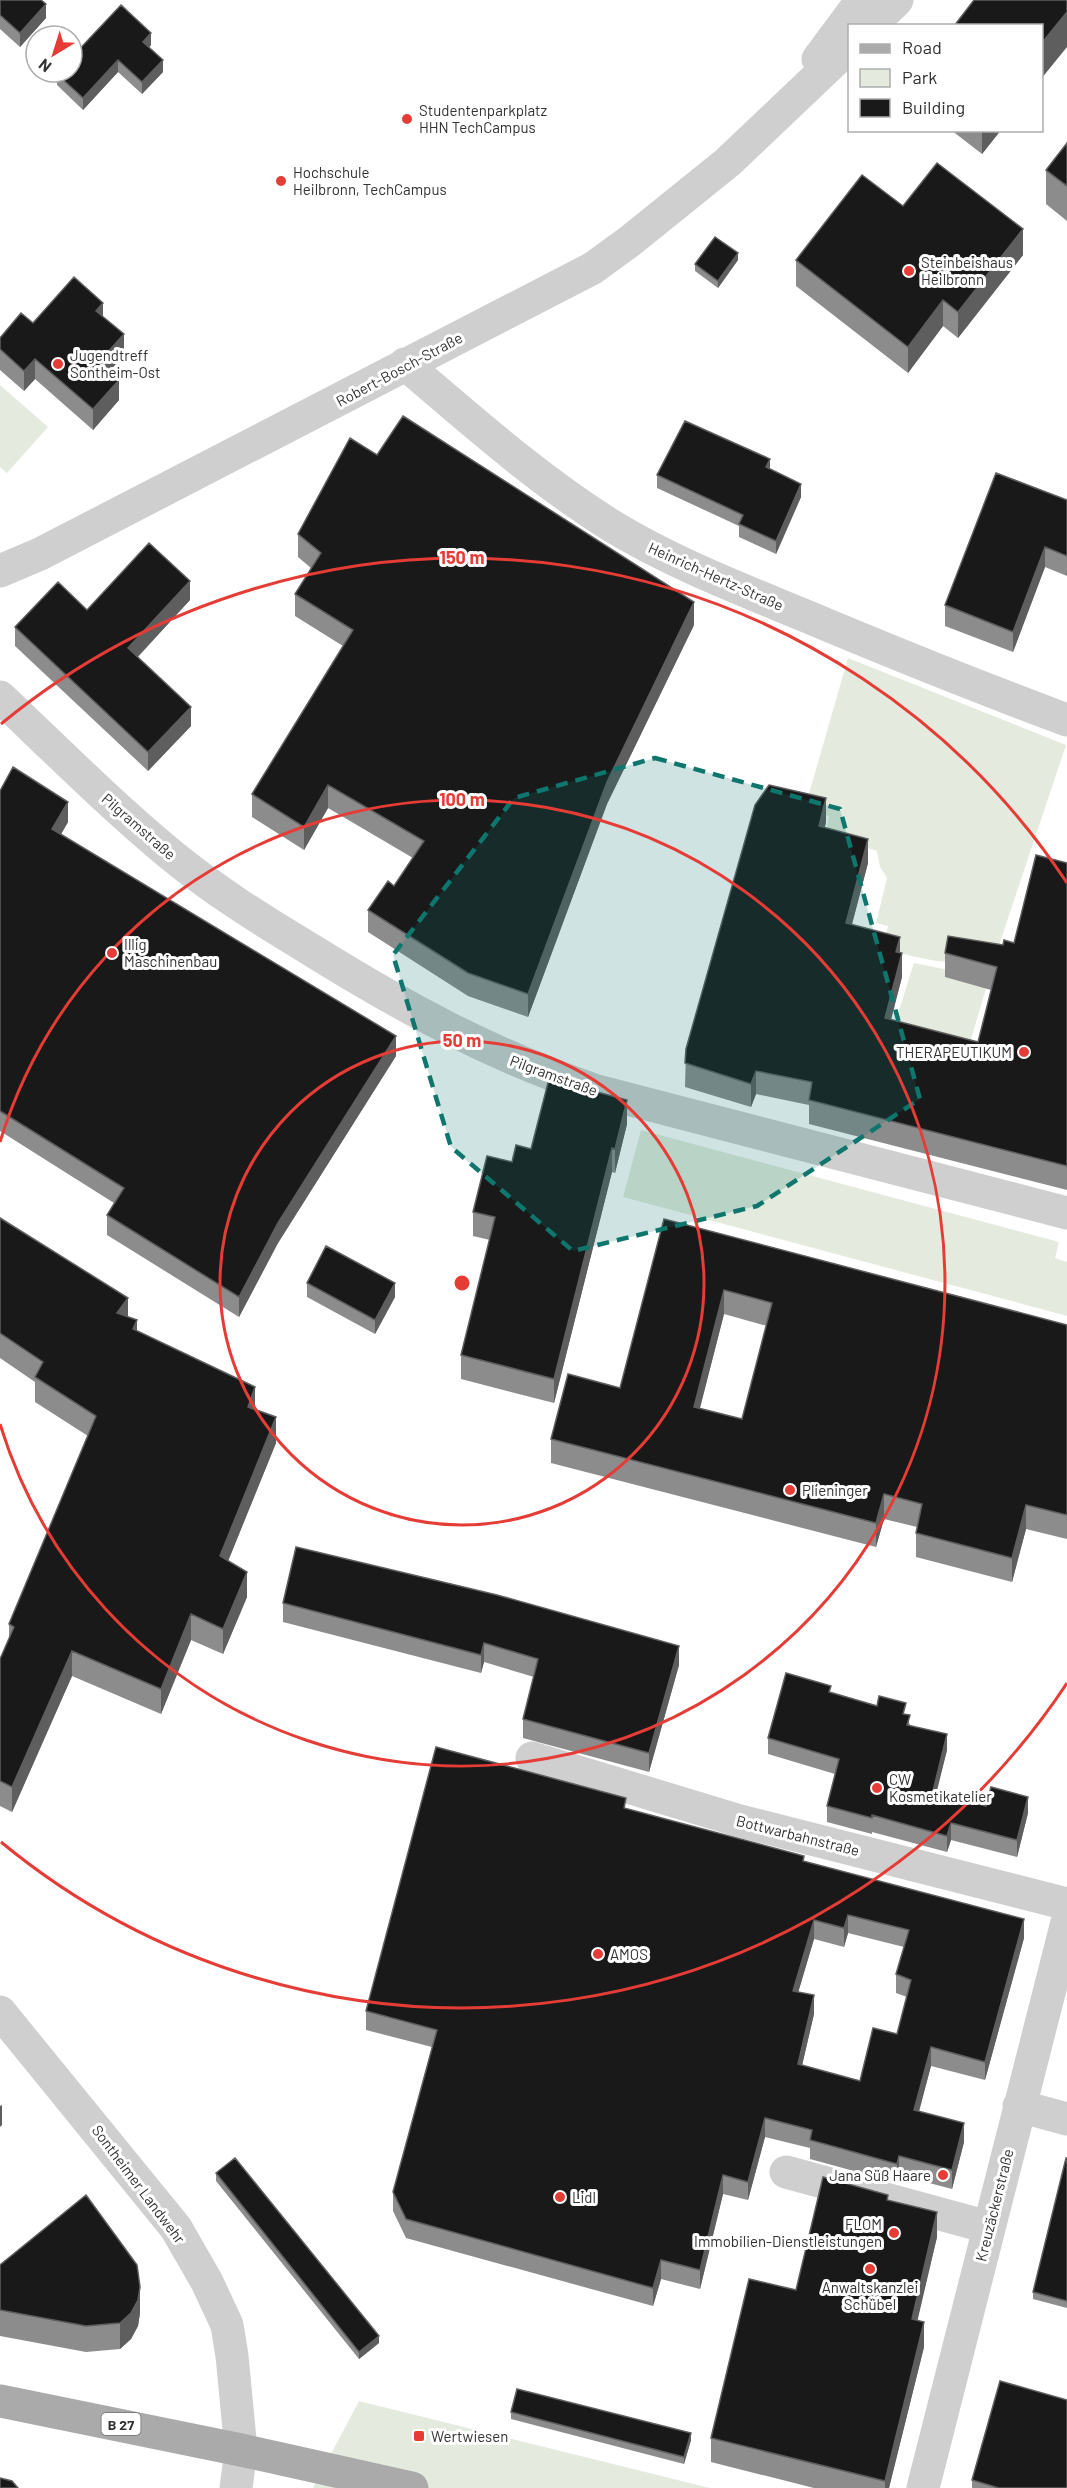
<svg xmlns="http://www.w3.org/2000/svg" width="1067" height="2488" viewBox="0 0 1067 2488" font-family="Barlow,sans-serif">
	<rect width="100%" height="100%" fill="#fff"/>
	<path fill="#e4ebde" d="M0,385L48,427L7,473L0,467Z
		M848,658L1066,745L992,966C963,963 907,962 884,944L888,926L876,923L887,878L880,867L877,851L839,838L823,846L829,816L804,811Z
		M914,963L989,978L965,1060L894,1026Z
		M641,1130L1059,1242L1055,1258L1067,1262V1316L623,1197Z
		M359,2401L710,2488H313Z"/>
	<g fill="none" stroke-linecap="round" stroke-linejoin="round">
		<path stroke="#cfcfcf" stroke-width="33" d="M870,26L897,0
			M818,59L862,0
			M405,364C471,420 538,480 612,526C671,562 738,588 801,614C889,651 978,687 1067,720
			M0,571L40,554L593,268L630,241L728,162L850,46
			M0,697C56,750 111,805 170,854C215,891 263,921 313,951C408,1010 492,1055 597,1091L1067,1213
			M532,1758L740,1821L1067,1904
			M0,2012L176,2228L207,2282L227,2325L232,2356L241,2450L236,2488
			M1019,2106L1067,2119
			M786,2172L988,2227
			M923,2488L1067,1922"/>
		<path stroke="#aaa" stroke-width="33" d="M0,2401L241,2450L412,2488"/>
	</g>
	<path fill="#8c8c8c" fill-rule="evenodd" d="M0,0L46,18L20,47L0,29Z
		M151,45L149,48L163,72L142,94L118,72L83,110L57,85V74Z
		M951,130H1001L982,154Z
		M1067,143V221L1046,204V170Z
		M903,206L1023,255L958,338L943,326L908,373L796,286V260Z
		M738,260L718,288L695,271V264Z
		M103,317L124,355L109,371L119,400L93,430L35,379L24,391L0,370V338L33,323Z
		M377,455L694,625L607,804L528,1017L468,996L368,932V910L394,886L413,858L328,808L304,850L252,817V794L343,646L295,616V594L311,568L298,557V534Z
		M657,475L801,497L776,554L739,537V526L657,488Z
		M1067,500V576L1045,567L1013,652L945,626V605Z
		M190,600L138,657L191,726L148,771L15,646V627L87,610Z
		M0,791L68,822L61,834L396,1056L278,1243L239,1317L107,1235V1215L114,1203L0,1131Z
		M826,822L825,827L868,863L852,924L900,953L902,977L891,1020L978,1042L991,990L945,977V953L1014,943L1067,863V1190L809,1124V1105L756,1094L751,1107L685,1087L686,1049Z
		M627,1124L615,1173L612,1172L554,1403L461,1379V1355L490,1240L473,1236V1212L512,1162L531,1149Z
		M0,1218L128,1317L137,1331L255,1410L276,1443L228,1561L247,1597L223,1654L191,1640L161,1714L72,1676L12,1812L0,1806V1659L9,1639V1624L88,1436L35,1402V1382L0,1358Z
		M664,1219L1067,1325V1539L1026,1529L1012,1582L916,1557V1533L917,1527L884,1519L876,1547L551,1463V1439L620,1388ZM724,1314L767,1326L742,1419L700,1408Z
		M307,1283L395,1297L375,1334L307,1297Z
		M283,1603L679,1665L649,1772L523,1738V1719L534,1677L484,1662L481,1673L283,1622Z
		M831,1692L906,1714L910,1725L947,1750L936,1792L986,1806L1028,1813L1017,1857L951,1840L947,1852L872,1832V1834L827,1822V1806L835,1774L768,1754V1738Z
		M626,1809L804,1861L1024,1938L985,2080L931,2066L919,2112L964,2142L952,2189L899,2175L897,2183L832,2165L810,2159V2148L765,2137L748,2200L723,2194L700,2289L661,2279L653,2306L406,2238L393,2211V2192L432,2047L366,2030V2011ZM848,1933L904,1947L896,1974V1993L907,1997L897,2034L860,2081L802,2065L814,2014L798,1992L814,1939L844,1947Z
		M1067,2158V2308L1033,2299V2292Z
		M216,2173L379,2343L359,2359L216,2181Z
		M888,2200L937,2237L917,2320L924,2347L889,2488H814L711,2462V2438L796,2290Z
		M0,2265L140,2313L138,2326L131,2339L120,2349L86,2352L0,2336Z
		M511,2412L691,2440L684,2464L511,2419Z
		M972,2480L1067,2488H972Z"/>
	<path fill="#5e5e5e" d="M46,4V18L20,47V33Z
		M1067,12V47L1041,79V44Z
		M151,33V45L143,54V42Z
		M118,60V72L83,110V98Z
		M163,60V72L142,94V82Z
		M982,130H1001L982,154Z
		M1023,229V255L958,338V312Z
		M738,253V260L718,288V281Z
		M943,300V326L908,373V347Z
		M103,303V323L96,311Z
		M124,334V355L99,383V362Z
		M35,359V379L24,391V371Z
		M119,380V400L93,430V409Z
		M770,459V472L766,467Z
		M801,484V497L776,554V541Z
		M1045,547V567L1013,652V632Z
		M190,581V600L128,667V648Z
		M694,602V625L607,804L528,1017V994L607,782Z
		M191,707V726L148,771V752Z
		M328,785V808L304,850V827Z
		M826,798V822L819,850V826Z
		M68,802V822L52,850V829Z
		M868,839V863L846,947V923Z
		M900,937V961L896,952Z
		M902,953V977L885,1042V1018Z
		M396,1036V1056L278,1243L239,1317V1297L278,1223Z
		M756,1071V1094L751,1107V1084Z
		M627,1100V1124L615,1173V1149Z
		M612,1148V1172L554,1403V1379Z
		M395,1283V1297L375,1334V1320Z
		M724,1290V1314L694,1431V1407Z
		M128,1298V1323L117,1313Z
		M137,1320V1346L133,1329Z
		M255,1387V1412L248,1407Z
		M276,1417V1443L220,1581V1556Z
		M884,1494V1519L876,1547V1523Z
		M1026,1505V1529L1012,1582V1558Z
		M247,1572V1597L223,1654V1629Z
		M191,1614V1640L161,1714V1689Z
		M484,1643V1662L481,1673V1655Z
		M679,1646V1665L649,1772V1753Z
		M72,1651V1676L12,1812V1787Z
		M947,1734V1750L933,1807V1791Z
		M1028,1797V1813L1017,1857V1840Z
		M951,1823V1840L947,1852V1836Z
		M848,1915V1933L844,1947V1928Z
		M1024,1919V1938L985,2080V2062Z
		M814,1920V1939L793,2010V1991Z
		M814,1995V2014L798,2083V2064Z
		M931,2047V2066L914,2129V2110Z
		M2,2105V2125L0,2127V2106Z
		M765,2118V2137L748,2200V2182Z
		M964,2123V2142L952,2189V2170Z
		M899,2156V2175L897,2183V2164Z
		M723,2175V2194L700,2289V2270Z
		M937,2212V2237L912,2344V2319Z
		M661,2260V2279L653,2306V2288Z
		M140,2287V2313L138,2326L131,2339L120,2349V2323Z
		M924,2322V2347L889,2488H885V2481Z
		M379,2336V2343L359,2359V2352Z
		M691,2433V2440L684,2464V2457Z"/>
	<path fill="#191919" stroke="#5e5e5e" stroke-width="1.5" fill-rule="evenodd" d="M0,0H41L46,4L20,33L0,15Z
		M974,0H1067V12L1041,44V26H954Z
		M121,5L151,33L143,42L163,60L142,82L118,60L83,98L57,74L58,72H72V57Z
		M1067,143V186L1046,170Z
		M937,163L1023,229L958,312L943,300L908,347L796,260L862,175L903,206Z
		M715,237L738,253L718,281L695,264Z
		M74,277L103,303L96,311L124,334L99,362L119,380L93,409L35,359L24,371L0,349V338L21,313L33,323Z
		M403,416L694,602L607,782L528,994L468,973L368,910L388,881L394,886L424,841L328,785L304,827L252,794L353,630L295,594L321,553L298,534L350,438L377,455Z
		M685,421L770,459L766,467L801,484L776,541L739,524L743,515L657,475Z
		M996,473L1067,500V556L1045,547L1013,632L945,605Z
		M149,543L190,581L128,648L191,707L148,752L15,627L58,582L87,610Z
		M13,767L68,802L52,829L396,1036L278,1223L239,1297L107,1215L124,1188L0,1111V791Z
		M769,785L826,798L819,826L868,839L846,923L900,937L896,952L902,953L885,1018L978,1042L997,967L945,953L948,936L1003,945L1004,940L1014,943L1036,855L1067,863V1166L809,1100L812,1082L756,1071L751,1084L685,1063L686,1049L755,805Z
		M549,1079L627,1100L615,1149L612,1148L554,1379L461,1355L495,1217L473,1212L487,1156L512,1162L516,1145L531,1149Z
		M0,1218L128,1298L117,1313L137,1320L133,1329L255,1387L248,1407L276,1417L220,1556L247,1572L223,1629L191,1614L161,1689L72,1651L12,1787L0,1781V1659L14,1627L9,1624L96,1416L35,1377L43,1362L0,1333Z
		M664,1219L1067,1325V1515L1026,1505L1012,1558L916,1533L922,1504L884,1494L876,1523L551,1439L568,1374L620,1388ZM724,1290L772,1303L742,1419L694,1407Z
		M326,1246L395,1283L375,1320L307,1283Z
		M296,1547L497,1595L679,1646L649,1753L523,1719L538,1659L484,1643L481,1655L283,1603Z
		M786,1673L831,1686L829,1692L877,1706L879,1696L906,1703L903,1714L910,1715L907,1725L947,1734L933,1791L986,1806L991,1787L1028,1797L1017,1840L951,1823L947,1836L872,1815V1818L827,1806L839,1759L768,1738Z
		M436,1747L626,1798L624,1808L804,1856L803,1861L1024,1919L985,2062L931,2047L914,2110L964,2123L952,2170L899,2156L897,2164L832,2146L810,2140L812,2130L765,2118L748,2182L723,2175L700,2270L661,2260L653,2288L406,2219L393,2192L437,2030L366,2011ZM848,1915L909,1930L896,1974L911,1980L897,2034L873,2028L860,2081L798,2064L814,1995L793,1991L814,1920L844,1928Z
		M235,2158L379,2336L359,2352L216,2173Z
		M1066,2158H1067V2301L1033,2292Z
		M823,2177L888,2195L887,2200L937,2212L912,2319L924,2322L885,2481L711,2438L749,2279L796,2290Z
		M86,2195L137,2265L140,2287L138,2300L131,2313L120,2323L86,2326L0,2310V2265Z
		M1000,2381L1067,2400V2488H999L972,2480Z
		M517,2389L691,2433L684,2457L511,2412Z
		M0,2478L12,2481L18,2488H0Z"/>
	<path fill="#0f766e" fill-opacity="0.2" stroke="#0f766e" stroke-width="4.5" stroke-dasharray="12 8" stroke-linejoin="round" d="M655,758L840,809L920,1099L757,1206L573,1251L451,1147L393,955L514,798Z"/>
	<g fill="none" stroke="#e63c36" stroke-width="3">
		<circle cx="462" cy="1283" r="242"/>
		<path d="M0 1142A483 483 0 1 1 0 1424"/>
		<path d="M1067 1683A725 725 0 0 1 1 1842M1 724A725 725 0 0 1 1067 883"/>
	</g>
	<g fill="#e63c36" stroke="#fff" stroke-width="2">
		<circle cx="407" cy="119" r="6"/>
		<circle cx="281" cy="181" r="6"/>
		<circle cx="909" cy="271" r="6"/>
		<circle cx="58" cy="364" r="6"/>
		<circle cx="112" cy="953" r="6"/>
		<circle cx="1024" cy="1052" r="6"/>
		<circle cx="790" cy="1490" r="6"/>
		<circle cx="877" cy="1788" r="6"/>
		<circle cx="598" cy="1954" r="6"/>
		<circle cx="943" cy="2175" r="6"/>
		<circle cx="560" cy="2197" r="6"/>
		<circle cx="894" cy="2233" r="6"/>
		<circle cx="870" cy="2269" r="6"/>
		<rect x="413" y="2430" width="12" height="12" rx="3"/>
	</g>
	<g text-anchor="middle" dominant-baseline="central" stroke-width="6" stroke-linejoin="round" paint-order="stroke">
		<rect fill="#fff" stroke="#707070" stroke-width="1.5" x="101.5" y="2413" width="39" height="22" rx="4.5"/>
		<g font-size="14" font-weight="bold" fill="#323232">
			<text x="121" y="2424">B 27</text>
		</g>
		<g font-size="15" fill="#323232" stroke="#fff" text-anchor="start">
			<text x="419" y="110">Studentenparkplatz<tspan x="419" dy="17">HHN TechCampus</tspan></text>
			<text x="293" y="172">Hochschule<tspan x="293" dy="17">Heilbronn, TechCampus</tspan></text>
			<text x="921" y="262">Steinbeishaus<tspan x="921" dy="17">Heilbronn</tspan></text>
			<text x="70" y="355">Jugendtreff<tspan x="70" dy="17">Sontheim-Ost</tspan></text>
			<text x="124" y="944">Illig<tspan x="124" dy="17">Maschinenbau</tspan></text>
			<text x="1012" y="1052" text-anchor="end">THERAPEUTIKUM</text>
			<text x="802" y="1490">Plieninger</text>
			<text x="889" y="1779">CW<tspan x="889" dy="17">Kosmetikatelier</tspan></text>
			<text x="610" y="1954">AMOS</text>
			<text x="931" y="2175" text-anchor="end">Jana Süß Haare</text>
			<text x="572" y="2197">Lidl</text>
			<text x="882" y="2224" text-anchor="end">FLOM<tspan x="882" dy="17">Immobilien-Dienstleistungen</tspan></text>
			<text x="870" y="2287" text-anchor="middle">Anwaltskanzlei<tspan x="870" dy="17">Schübel</tspan></text>
			<text x="431" y="2436">Wertwiesen</text>
		</g>
		<g font-size="15" fill="#323232" stroke="#fff">
			<text transform="translate(399 369) rotate(-28)">Robert-Bosch-Straße</text>
			<text transform="translate(716 576) rotate(24)">Heinrich-Hertz-Straße</text>
			<text transform="translate(139 826) rotate(41)">Pilgramstraße</text>
			<text transform="translate(554 1075) rotate(20)">Pilgramstraße</text>
			<text transform="translate(798 1835) rotate(14)">Bottwarbahnstraße</text>
			<text transform="translate(139 2184) rotate(53)">Sontheimer Landwehr</text>
			<text transform="translate(994 2205) rotate(-76)">Kreuzäckerstraße</text>
		</g>
	</g>
	<circle cx="462" cy="1283" r="9" fill="#e63c36" stroke="#fff" stroke-width="3"/>
	<g font-size="18" text-anchor="middle" font-weight="bold" fill="#e63c36" stroke="#fff" stroke-width="6" stroke-linejoin="round" paint-order="stroke">
		<text x="462" y="564">150 m</text>
		<text x="462" y="806">100 m</text>
		<text x="462" y="1047">50 m</text>
	</g>
	<rect x="848" y="24" width="195" height="108" fill="#ffffff" stroke="#adadad" stroke-width="1.5"/>
	<rect x="860" y="44" width="30" height="9" fill="#aaaaaa" stroke="#adadad" stroke-width="1.5"/>
	<text x="902" y="54" font-size="18" fill="#323232">Road</text>
	<rect x="860" y="69" width="30" height="18" fill="#e4ebde" stroke="#adadad" stroke-width="1.5"/>
	<text x="902" y="84" font-size="18" fill="#323232">Park</text>
	<rect x="860" y="99" width="30" height="18" fill="#191919" stroke="#adadad" stroke-width="1.5"/>
	<text x="902" y="114" font-size="18" fill="#323232">Building</text>
	<g transform="translate(54 54) rotate(218)"><circle r="28" fill="#ffffff" stroke="#adadad" stroke-width="1.5"/>
	<path d="M0-4.5L10 22L0 15L-10 22Z" fill="#e63c36"/>
	<text y="-9" font-size="16" font-weight="bold" text-anchor="middle" fill="#323232">N</text>
	</g>
</svg>
